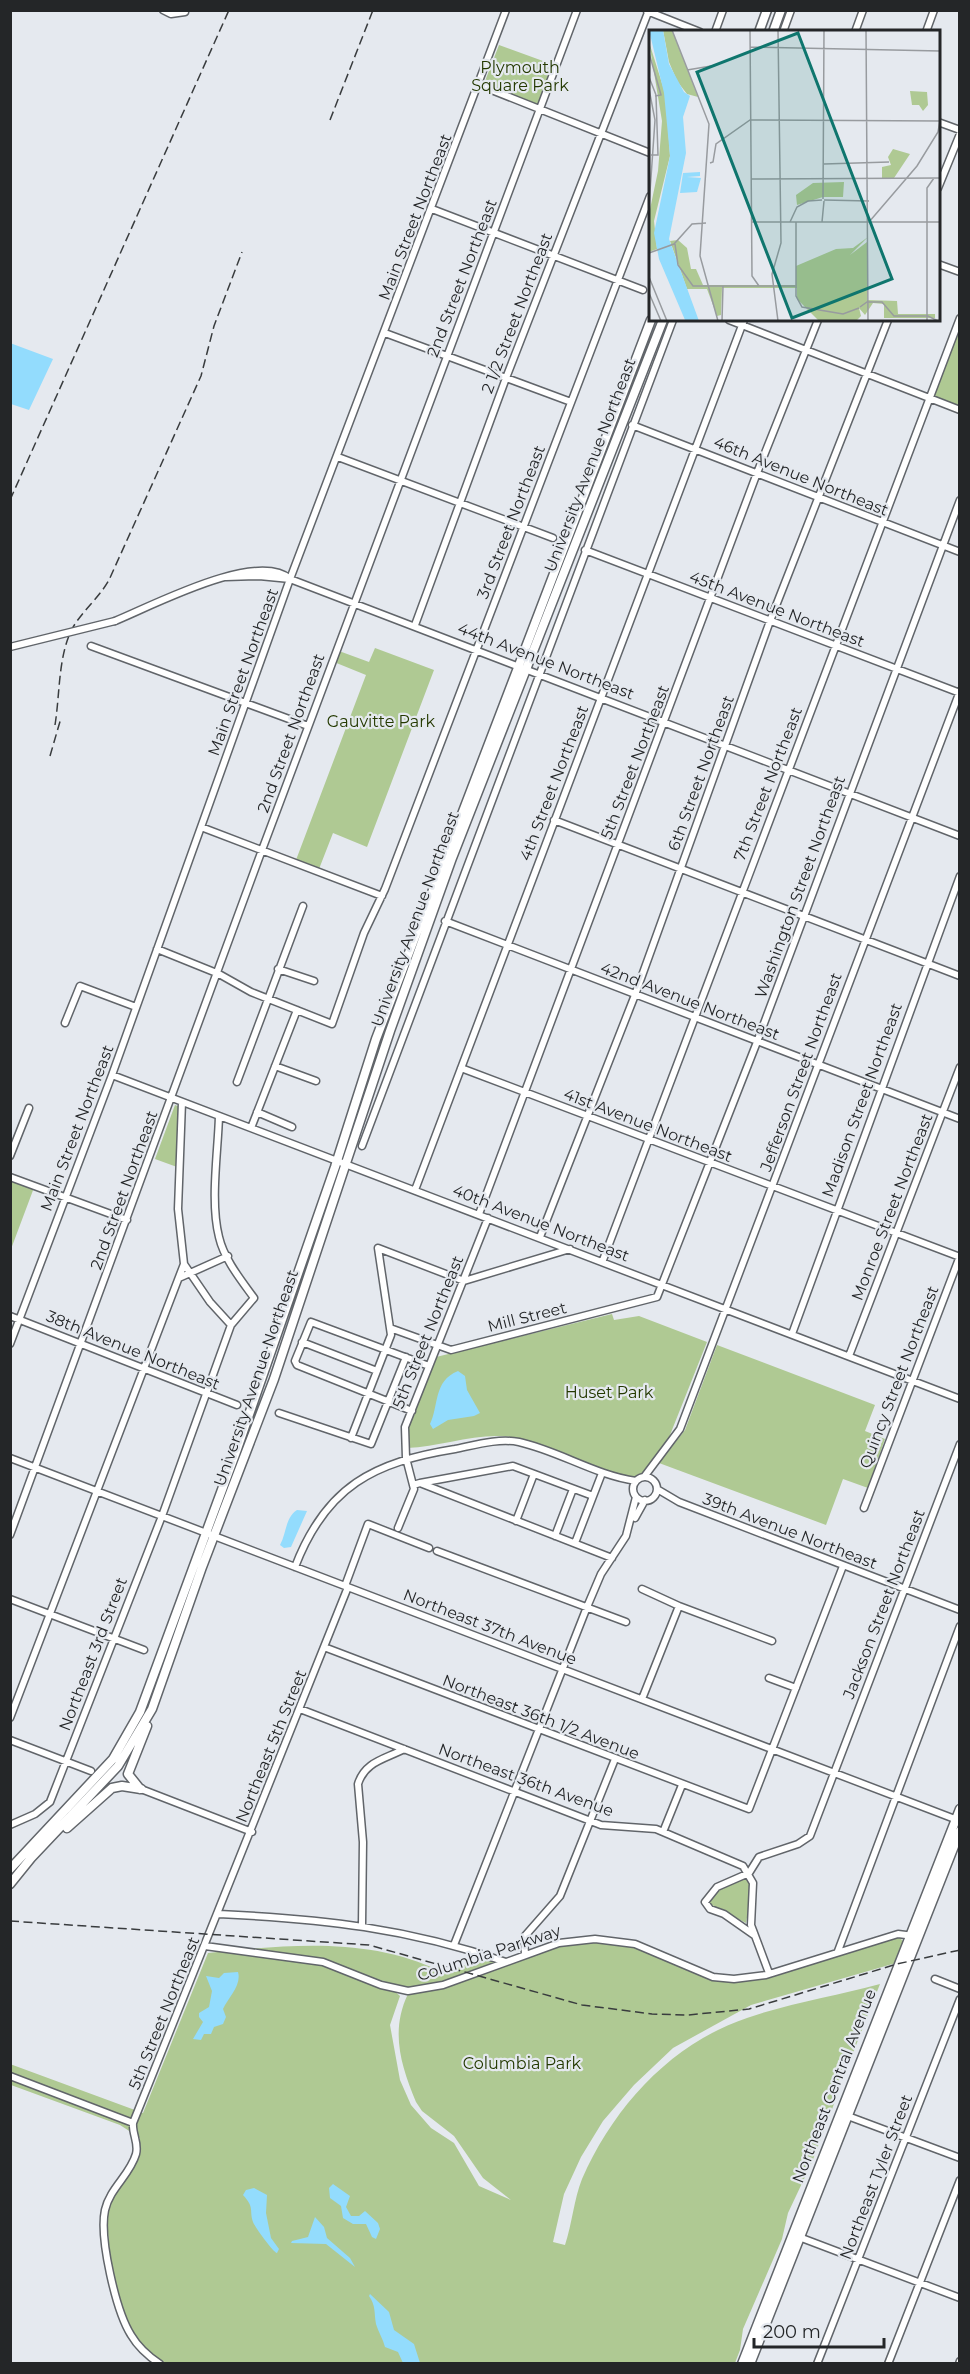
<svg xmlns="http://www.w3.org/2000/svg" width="970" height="2374" viewBox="0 0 970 2374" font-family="Montserrat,sans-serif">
	<rect width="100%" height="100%" fill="#e5e9ef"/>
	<path fill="#afc993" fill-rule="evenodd" d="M499,45L554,65L539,103L536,105L486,86L485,81Z
		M959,324V407L933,396Z
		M375,648L434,670L367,847L333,833L319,869L296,860L366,675L334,662L339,651L369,662Z
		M175,1105L180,1107L177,1167L155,1159Z
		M11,1176L35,1185L11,1249Z
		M612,1314L614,1320L639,1316L707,1342L668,1440L643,1476C618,1482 550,1446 521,1439C484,1429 444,1447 407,1448V1430L436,1357Z
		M717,1345L875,1405L865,1431L885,1439L868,1488L843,1479L826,1525L659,1463L685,1430Z
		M742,1879L749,1880L752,1889L746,1923L710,1904L708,1900L716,1891Z
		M899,1937L904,1942L896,1963L751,2005L673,2048L634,2085L603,2121L581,2157L564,2194L553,2242L565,2245C572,2224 574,2199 582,2179C614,2106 672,2043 747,2018C790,2003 837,1996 880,1984L853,2053L840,2072L837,2096L812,2162L788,2213L782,2239L743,2329L740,2350L735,2363H166C151,2355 139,2344 130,2329C117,2306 102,2228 110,2203C117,2177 138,2172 140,2138L120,2125L11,2085L10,2064L143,2113L208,1953C284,1945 368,1936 440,1971L435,1976L485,1958L511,1964L555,1947L597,1942L629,1945L656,1953L715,1979L741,1982ZM382,1980L408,1994C390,2031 401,2066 416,2102L422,2111L454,2136L483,2178L511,2200L479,2186L454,2143L431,2128L411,2105L400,2080L390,2025L400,1996Z"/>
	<path fill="#93dcfd" d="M10,343L53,359L29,410L11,404Z
		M458,1371L465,1376L467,1390L480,1413L474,1416L448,1420L433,1429L430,1424C439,1406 433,1381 458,1371Z
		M297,1510L307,1511L291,1547L284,1548L280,1545C287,1532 285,1518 297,1510Z
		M238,1972C242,1985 228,1998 223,2009L226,2017L223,2024L214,2027L211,2034H204L201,2040L193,2039L203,2022L199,2017V2013L209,2007L212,1991L206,1976L219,1978L224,1973Z
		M333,2184L350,2196L346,2207L351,2216H359L365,2211L378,2223L380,2229L376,2239L372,2237L366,2224H353L343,2218L341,2206L330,2198L329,2188Z
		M254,2188L267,2195L266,2213L271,2238L279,2249L277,2253C273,2252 255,2227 253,2222C249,2210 255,2208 243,2195L246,2190Z
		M315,2217L324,2227L327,2238L350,2258L355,2267L326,2244L291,2243L292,2241L308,2237Z
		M370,2294L389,2312L394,2330L414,2344L420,2363H403L398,2352L385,2347C383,2339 378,2331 376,2324C374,2313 376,2306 369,2296Z"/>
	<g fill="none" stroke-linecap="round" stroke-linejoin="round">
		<g stroke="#61656a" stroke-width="9">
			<path id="minor" d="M163,10L171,14L185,12
				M647,11L700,32
				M715,32L723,10
				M783,32L791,10
				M855,32L863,10
				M926,32L934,10
				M479,85L650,153
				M938,122L960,130
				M938,188L960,134
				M432,209L643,290
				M938,264L960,272
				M729,320L960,410
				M385,333L571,402
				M632,425L960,552
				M338,457L553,538
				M585,550L960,693
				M226,577L259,576L290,579L960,836
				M115,621C152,606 257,550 290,579
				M415,625L506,378L649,10
				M91,646L308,726
				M554,820L960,976
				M201,827L382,896
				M445,921L960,1119
				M157,949L219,974L251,992L332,1024L364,933L385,889L650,196
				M278,969L314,981
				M65,1023L80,986L136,1007
				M275,1066L316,1081
				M461,1068L960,1257
				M112,1075L960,1399
				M237,1082L303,906
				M182,1102L178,1209L184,1264L210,1302L231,1325
				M257,1112L292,1127
				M251,1128L297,1010
				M362,1146L673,320
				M10,1156L29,1108
				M10,1177L127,1220
				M415,1190L744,320
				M479,1214L757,473L818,320
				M540,1237L635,995L770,621L888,320
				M378,1248L464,1281L570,1249
				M603,1260L960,318
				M179,1278L228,1256
				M10,1316L237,1405
				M390,1328L451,1350L657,1297L757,1042L960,500
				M792,1334L960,876
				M302,1342L377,1371
				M10,1344L112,1075L290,579L506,10
				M849,1356L960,1067
				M412,1411L297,1365L295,1361L311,1322L429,1366
				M279,1413L371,1444L406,1357
				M351,1438L391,1335L378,1248
				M10,1458L960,1821
				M644,1477L680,1429L960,691
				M633 1489a12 12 0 1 1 24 0a12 12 0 1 1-24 0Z
				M420,1483L513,1466L593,1496
				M413,1485L420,1483L612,1558
				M657,1489L679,1502L960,1610
				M864,1508L960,1256
				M635,1518L645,1500
				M516,1521L534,1474
				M398,1528L414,1489L406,1458L405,1427L488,1218
				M10,1535L262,850L577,10
				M555,1536L573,1489
				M575,1543L602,1473
				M437,1551L626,1622
				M295,1567C326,1486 374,1462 455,1449C475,1445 498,1438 519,1442C559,1451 595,1475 636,1481
				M345,1586L368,1524L429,1548
				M642,1589L679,1606L772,1641
				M10,1599L144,1650
				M324,1647L749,1809L843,1566
				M769,1678L796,1688
				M642,1699L679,1606
				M300,1709L601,1825L656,1829L743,1866L753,1883L751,1925L769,1973
				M10,1718L184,1264
				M10,1740L91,1771
				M141,1789L252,1832
				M10,1825L35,1814L50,1802L162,1516L231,1325L254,1298C241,1280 224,1259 219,1237C210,1202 218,1152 219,1116
				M663,1832L682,1785
				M219,1914C323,1919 407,1928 506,1962
				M362,1925L363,1842L358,1784C365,1761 386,1759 404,1749
				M754,1935L724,1914L710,1909L705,1902L717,1887L749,1873L759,1857L798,1844L810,1836L960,1444
				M454,1945L587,1607L601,1574L626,1536L636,1497
				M205,1946L323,1962L381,1985L408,1991L443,1985L559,1943L595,1939L635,1944L713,1977L734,1979L766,1975L898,1934L914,1936
				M838,1951L960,1626
				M525,1954L524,1937L560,1896L615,1759
				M935,1979L960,1989
				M10,2076L133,2123
				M845,2115L960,2158
				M799,2237L960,2298
				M160,2364C148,2356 138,2347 131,2335C116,2311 99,2238 105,2210C110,2188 130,2175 136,2154C139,2143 132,2134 133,2123L348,1587
				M817,2364L960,1999
				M888,2364L960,2180
				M959,2364L960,2361"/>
		</g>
		<g stroke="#61656a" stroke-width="11">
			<path id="major" d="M759,32L767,10
				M773,32L781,10
				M140,1789L128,1774L147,1726
				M67,1828L112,1788L122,1786L141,1789
				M10,1869L113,1759L140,1712L237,1449L335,1167L376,1039L651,320
				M10,1884L31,1858L118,1766L152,1709L202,1567L274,1379L390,1031L452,858L663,320
				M742,2364L960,1809
				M750,2364L960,1831"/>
		</g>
		<use href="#minor" stroke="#fff" stroke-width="6"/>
		<use href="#major" stroke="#fff" stroke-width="8"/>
		<path stroke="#393c3e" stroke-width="1.5" stroke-dasharray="9 4.5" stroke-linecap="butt" d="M330,120L373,10
			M10,500L229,10
			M55,725C60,694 58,657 72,629C82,611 99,598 109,580L201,376L214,326L242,252
			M50,756L61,718
			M10,1921L369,1945L582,2005L652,2014L688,2015L749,2009L897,1964L960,1950"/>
		<g stroke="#61656a" stroke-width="9" stroke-linecap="butt">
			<path id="minor-bridge" d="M10,647L115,621"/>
		</g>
		<use href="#minor-bridge" stroke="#fff" stroke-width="6"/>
	</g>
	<g text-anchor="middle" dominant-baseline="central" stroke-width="4.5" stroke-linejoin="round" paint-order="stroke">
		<g font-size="16" fill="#243900" stroke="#e5e9ef">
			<text x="520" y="67">Plymouth<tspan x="520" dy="18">Square Park</tspan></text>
			<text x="381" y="721">Gauvitte Park</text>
			<text x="609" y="1392">Huset Park</text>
			<text x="522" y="2063">Columbia Park</text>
		</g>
		<g font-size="16" fill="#242628" stroke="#e5e9ef">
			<text transform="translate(415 217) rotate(-69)">Main Street Northeast</text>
			<text transform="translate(462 278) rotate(-69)">2nd Street Northeast</text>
			<text transform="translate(517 313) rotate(-69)">2 1/2 Street Northeast</text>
			<text transform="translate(590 465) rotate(-69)">University Avenue Northeast</text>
			<text transform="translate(801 476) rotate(22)">46th Avenue Northeast</text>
			<text transform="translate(511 522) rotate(-69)">3rd Street Northeast</text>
			<text transform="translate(777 609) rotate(21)">45th Avenue Northeast</text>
			<text transform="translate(546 661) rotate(21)">44th Avenue Northeast</text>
			<text transform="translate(243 672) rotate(-70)">Main Street Northeast</text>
			<text transform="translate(291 733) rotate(-70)">2nd Street Northeast</text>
			<text transform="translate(635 762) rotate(-69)">5th Street Northeast</text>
			<text transform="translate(701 773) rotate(-70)">6th Street Northeast</text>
			<text transform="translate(554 783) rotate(-69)">4th Street Northeast</text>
			<text transform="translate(768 784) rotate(-69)">7th Street Northeast</text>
			<text transform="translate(800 887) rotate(-70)">Washington Street Northeast</text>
			<text transform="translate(415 919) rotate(-70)">University Avenue Northeast</text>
			<text transform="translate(690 1001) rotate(21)">42nd Avenue Northeast</text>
			<text transform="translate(801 1072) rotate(-70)">Jefferson Street Northeast</text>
			<text transform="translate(862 1100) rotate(-70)">Madison Street Northeast</text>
			<text transform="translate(648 1125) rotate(21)">41st Avenue Northeast</text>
			<text transform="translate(77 1128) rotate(-69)">Main Street Northeast</text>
			<text transform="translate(124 1190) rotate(-70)">2nd Street Northeast</text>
			<text transform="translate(892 1207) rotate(-69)">Monroe Street Northeast</text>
			<text transform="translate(541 1223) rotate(21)">40th Avenue Northeast</text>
			<text transform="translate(527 1317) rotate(-14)">Mill Street</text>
			<text transform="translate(428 1332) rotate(-68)">5th Street Northeast</text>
			<text transform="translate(133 1350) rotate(22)">38th Avenue Northeast</text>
			<text transform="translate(899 1377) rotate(-69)">Quincy Street Northeast</text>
			<text transform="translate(256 1378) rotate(-71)">University Avenue Northeast</text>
			<text transform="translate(790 1531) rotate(21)">39th Avenue Northeast</text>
			<text transform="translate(884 1604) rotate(-69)">Jackson Street Northeast</text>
			<text transform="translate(490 1627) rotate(21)">Northeast 37th Avenue</text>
			<text transform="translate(93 1654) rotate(-69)">Northeast 3rd Street</text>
			<text transform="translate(541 1717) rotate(21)">Northeast 36th 1/2 Avenue</text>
			<text transform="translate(271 1746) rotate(-68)">Northeast 5th Street</text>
			<text transform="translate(526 1780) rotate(20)">Northeast 36th Avenue</text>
			<text transform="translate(489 1953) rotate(-18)">Columbia Parkway</text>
			<text transform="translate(164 2013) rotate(-68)">5th Street Northeast</text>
			<text transform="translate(834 2086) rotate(-69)">Northeast Central Avenue</text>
			<text transform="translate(876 2177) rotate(-69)">Northeast Tyler Street</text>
		</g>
	</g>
	<g transform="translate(649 30)">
		<rect width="291" height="291" fill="#e5e9ef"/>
		<path d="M14,0H23L49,67L38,64L28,51L20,32ZM0,12L17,66L21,126L5,191L8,219L0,222V184L9,141L13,91ZM261,61L278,62L279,75L274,81L270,75H263ZM244,119L261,124L245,148H233V137L242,135L239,127ZM195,152L194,167H174L148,175L147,165L164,153ZM219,207L201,225L218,212V270L248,271L249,284H286V288H235V274L224,273L216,285L210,278L212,286L207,291H170L148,269V258H73L72,285L68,286L58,259H38L21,211L29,210L38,218L42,239H47L54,255H147V236L187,219L204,218Z" fill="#afc993"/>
		<path d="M0,0H14L20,34L35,62L41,66L34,87L37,123L20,209L50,291L36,290L10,229L5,203L21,126L15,63ZM51,142V146L38,147L52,148L48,162L31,163L34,143Z" fill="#93dcfd"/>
		<path fill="none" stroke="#989b9f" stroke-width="1.5" d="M23,0L60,94L51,226L69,291M101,0L103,246L110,256M217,0L219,291M101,17L291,21M0,23L12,65L6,66M38,40L68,35M0,47L7,65M0,59L6,90L0,176M2,125H9L7,66M61,133L64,132L67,114L101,90L291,91L289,102L268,136L220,192M175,134L240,132M102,149L291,148M174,169L175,0M175,170L220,171M103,192H291M141,192L148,177L159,171L173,170M147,192V266L153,277L194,284L210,278M173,192L175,171M26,214L29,235L44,256H146M0,223L25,214L43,194L57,193M0,247L18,291M0,263L12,291M211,277L218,272H233L245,286H279L289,291M73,291L74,256M129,291L123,244L132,213L129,0M278,291V158L285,148"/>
		<path fill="#0f766e" fill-opacity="0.15" stroke="#0f766e" stroke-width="3" d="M149,3L243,249L143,288L48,42Z"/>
		<rect width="291" height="291" fill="none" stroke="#242628" stroke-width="3"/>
	</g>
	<rect width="970" height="2374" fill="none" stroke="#242628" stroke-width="24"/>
	<path d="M754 2338v9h130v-9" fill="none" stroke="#242628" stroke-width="3"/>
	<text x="763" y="2338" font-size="18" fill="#242628" stroke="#e5e9ef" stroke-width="4.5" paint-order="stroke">200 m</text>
</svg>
